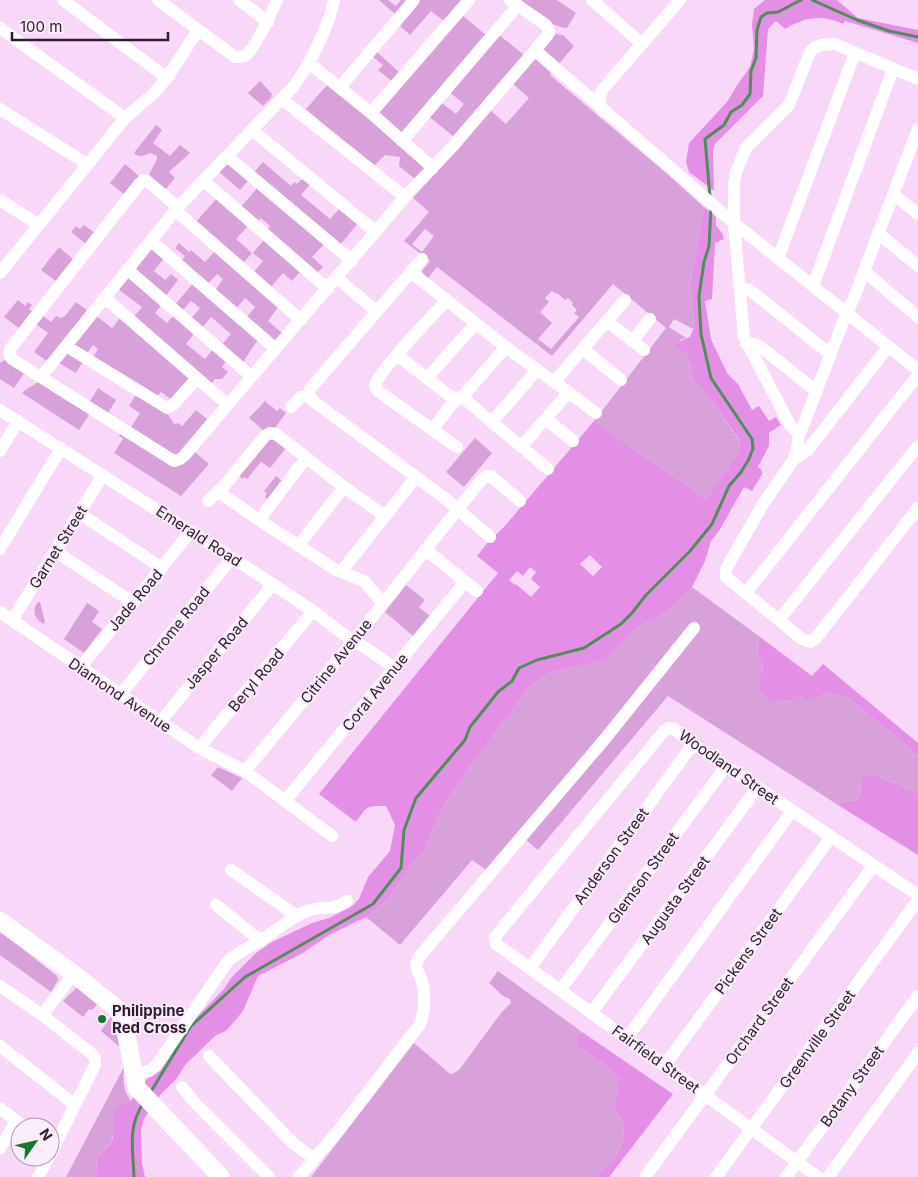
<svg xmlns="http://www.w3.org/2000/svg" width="918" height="1177" viewBox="0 0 918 1177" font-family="Inter,sans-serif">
	<rect width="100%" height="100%" fill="#f9d7f9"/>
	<path fill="#d9a1da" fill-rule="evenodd" d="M379,0H388L396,6L401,0H406L395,14Z
		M419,0H462L444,21L431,11L410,35L398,24Z
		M519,0H557L576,13L567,28C550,27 533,10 519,0Z
		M461,14L487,36L403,134L377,111Z
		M498,34L524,55L453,136L427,115L439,101L456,114L464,104L448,91Z
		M556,34L563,35L574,46L557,66L540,51Z
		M376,51L400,73L393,82L378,70L383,65L372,56Z
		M534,58L551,73L550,75L666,173L704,207L690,286L695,326L693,329L674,319L669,327L686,338L681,339L676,347L687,355L691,365L690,371L693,380L709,397L740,442L739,451L706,499L594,421L666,328L613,284L552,356L437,267L427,279L422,271L430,261L404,241L429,212L413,198L418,189L489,109L506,124L529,98L512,83ZM425,229L434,236L422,252L412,244ZM552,291L556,294L557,293L565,300L568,298L573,303L572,305L577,310L574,313L579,317L551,349L538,339L552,323L540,312L549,302L545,298Z
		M260,81L272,94L271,98L263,106L248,93Z
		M328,84L425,167L415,179L399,166L400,157L385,155L373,167L306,109Z
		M156,125L162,130L153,143L170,156L180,145L190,153L169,172L175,178L165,190L149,175L157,159V156L150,153C142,156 141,158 134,153Z
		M263,162L291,186L294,182L297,184L305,176L312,182L301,195L330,219L341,207L359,222L339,246L253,173Z
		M225,163L250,179L240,190L218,171Z
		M125,164L139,176L125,195L110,183Z
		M259,186L326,242L312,257L323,267L315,275L266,232L270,226L261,218L256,223L239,209Z
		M217,198L249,225L236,239L252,253L242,264L195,223Z
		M84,225L95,233L86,244L71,232L76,226L80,229Z
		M264,240L301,271L292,281L283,273L270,288L253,273L263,261L253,253Z
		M179,243L189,252L191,250L205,262L215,251L279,306L268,321L282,333L276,341L245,319L255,307L245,298L235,310L214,292L223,279L217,274L206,286L180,263L185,256L175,248Z
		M59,247L74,260L56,281L41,270Z
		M151,249L165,257L154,271L165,280L171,274L178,280L164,298L138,276L136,267Z
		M127,277L162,304L155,313L167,323L175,314L195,332L186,344L205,359L214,348L228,359L222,367L228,372L222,379H215L209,386L132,319L142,307L118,289Z
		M194,282L259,338L243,362L249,368L221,346L231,334L211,317L201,329L190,320L200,308L191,301L181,312L174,306Z
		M18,300L25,306L28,302L32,305L29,309L33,312L20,329L4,317Z
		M76,302L88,311L47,361L34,352L48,333L36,324L42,315L51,322L56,316L61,318L65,316Z
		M95,315L112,328L121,317L193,378L172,400L161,392L155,399L92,359L98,349L93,345L86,355L73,345Z
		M67,352L84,360L76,373L59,363Z
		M5,360L25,372L14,388L0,379V363Z
		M38,381L90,413L79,430L22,393C28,387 34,386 38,381Z
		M98,388L116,400L108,413L90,401Z
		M137,393L166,411L174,424L178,423L182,426L196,410L207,419L177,456L130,429L140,413L129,406Z
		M265,401L277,411L280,408L286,413L275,428L264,431L249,418Z
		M121,433L161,457L195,452L209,464L181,496L114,453L123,439L119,436Z
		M271,438L286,448L270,468L261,462L247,479L244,477L242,479L238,475Z
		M475,438L492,453L464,487L446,472Z
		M276,476L282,481L268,499L265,497L267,493L264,491Z
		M406,585L425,600L419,607L430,616L414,637L385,612Z
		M692,587L760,637C755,649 758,656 763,667L760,675L782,700L790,701L801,696L815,699L827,693L847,697L906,745L918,757V793L870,773L860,779L861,794L856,800L843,802L838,805L668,696L538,850L518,833L486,870L472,860L400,945L366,917L388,899L412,864L424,853L435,822L458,783L531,685L551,672L606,660L638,627L669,611Z
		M38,602H40L45,622L43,624C35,618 31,611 38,602Z
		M87,603L99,611L92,622L102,629L84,653L64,639Z
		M218,767L242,778L232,791L211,775Z
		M0,929L1,932L57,976L58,980L51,992L0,955Z
		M498,971L582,1032L577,1039L579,1048L604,1064L618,1078V1090L613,1107L624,1123L623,1139L614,1160L595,1177H311L414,1043L449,1073L452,1074L459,1070L501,1013L511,1003L510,999L503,996L489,983Z
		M76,988H78L98,1003L92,1010L89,1009L83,1017L63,1001Z
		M112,1015L123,1050L101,1031Z
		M124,1067C123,1081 123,1090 131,1101L113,1117C114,1140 114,1140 97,1157L96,1177H66Z"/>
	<path fill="#e48fe6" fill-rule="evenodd" d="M765,0H837L858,18L918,30V43L845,21L843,24C822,14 805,17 785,29L776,21L768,29L763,96L715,144L713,151L714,191L689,172L686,162L689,143L727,102L736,87L750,67L754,49L752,25L754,9Z
		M704,207L716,217V226L722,233L724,239L715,243L712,299L705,301L711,339L718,354L727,373L738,384L752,410L759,406L769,421L776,417L781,425L769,433V446L758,467L762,470L761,472L763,473L752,491L744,487L719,531L711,541L705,561L692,587L669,611L638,627L606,660L551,672L531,685L458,783L435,822L424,853L412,864L388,899L366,917L329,935L303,953L258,976L243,1011L227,1030L215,1036L185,1065L177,1078L160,1095L144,1119L141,1130L142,1163L145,1177H96L97,1157L109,1145L113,1138V1117L121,1105L131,1101L143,1083L156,1071L192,1022L224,989L231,978L256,953L272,942L312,923L329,918L351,907L359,899L368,877L390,851L395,825L386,806C366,806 368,805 356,822L319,794L498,573L477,556L488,542L504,527L594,421L706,499L739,451L740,441L709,397L693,380L690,371L691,365L687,355L676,347L677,342L690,337L695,326L690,286ZM590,555L602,567L593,576L580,564ZM530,567L536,572L531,579L540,587L531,597L516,584L515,585L509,580L517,571L523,576Z
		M760,637L812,676L823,664L918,743V757L906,745L847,697L827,693L815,699L805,700L801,696L790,701L782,700L772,702L760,690V675L763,667C758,656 755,649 760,637Z
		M870,773L918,793V855L838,805L843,802L856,800L861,794L860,779Z
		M582,1032L673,1094L609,1177H595L614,1160L623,1140L624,1123L613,1107L618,1090V1078L604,1064L579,1048L576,1039Z"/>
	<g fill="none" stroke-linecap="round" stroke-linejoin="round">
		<path stroke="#508d58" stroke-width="3" d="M812,0L857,20L889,31L918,37
			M710,197L705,139L724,125L731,112L742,105L750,94L751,71L756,58L757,30L761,17L767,13L778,12L801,0
			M150,1093L191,1026L245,977L373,904L401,868L404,830L416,798L465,740L470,727L498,692L512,681L519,668L537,660L584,648L621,624L632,613L646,595L690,551L712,524L729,486L741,472L749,459L753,448L752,439L711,378L701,334L699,296L704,262L709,246L711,208
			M134,1177C133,1149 127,1127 144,1102"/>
		<path stroke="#fff" stroke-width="12" d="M63,0L167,78L198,30
			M158,0L235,57C239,57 242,58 246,55C255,49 272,11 277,0
			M239,0L268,22
			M592,0L642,44
			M0,28L125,118L153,94L167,78
			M535,50L734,223L918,370
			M309,63L371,113L433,168
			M340,87L414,0
			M282,99L405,197
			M0,109L87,164
			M603,111L599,101L602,90L680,0
			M371,113L469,0
			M918,129L855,295L841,327L803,426L799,434L797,448L794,459L763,504L726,569V577L802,639L810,642L816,638L918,508
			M252,130L376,232
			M402,141L518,5
			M227,156L352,261
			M204,181L328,289
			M893,194L918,214
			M0,200L39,225
			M178,207L147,181L144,180L140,183L10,349L9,353L12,359L174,461L180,459L184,456L405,197L453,146L547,36L549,31L546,25L510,0
			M175,210L301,320
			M878,233L918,266
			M151,241L276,349
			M778,258L855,53
			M128,270L251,376
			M864,271L918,317
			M411,272C443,297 475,323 507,348C536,370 567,390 596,413
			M0,273L125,118
			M337,278L376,311
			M813,286L893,69
			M740,288L750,290L830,354
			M105,298L227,404
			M447,300C433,315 378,371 375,386L379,392L457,447
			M607,321L644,350
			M632,341L650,319
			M746,344H755L762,348L816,391
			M66,346L167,408L173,405L197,378
			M583,349L621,380
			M397,355L455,400
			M41,377L178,207L294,86C310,64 329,26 334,0
			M427,378L476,323
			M555,381L625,300
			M309,395L313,401L446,499L490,537
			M462,397L548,469
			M291,407L301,397L309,395L310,389L422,259
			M0,410L259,575L313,611L350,639L366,648L395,668
			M546,419L573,441
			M492,422L537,370
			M433,429L455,400L462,397L506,347
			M799,434L790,425L744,337L734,223V183L736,172L746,148L789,105L810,52L815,47L822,45L835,44L918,79
			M521,447L569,392
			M0,451L18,421
			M794,459L807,451L888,347
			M219,492L259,520L336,570L364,581L383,603
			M208,501L223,487L265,436L270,433L276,434L344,487L385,516
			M79,513L162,568
			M259,520L306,458
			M298,546L344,487
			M0,549L61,448
			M425,549L477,591
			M55,551L132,602
			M341,572L416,477
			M746,593L918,375
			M0,612L199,748L245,771L332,836
			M12,620L103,475
			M779,620L918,446
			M80,668L191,531
			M120,695L232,558
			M160,722L273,584
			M199,748L313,611
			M245,771L353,641L482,479L487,476L492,477L520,501
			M285,801L465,582
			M231,870L297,916
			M216,905L261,941
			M530,968L693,744
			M0,986L42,1015L91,1053L95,1058V1065L50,1155
			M561,989L726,766
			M592,1012L757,788
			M42,1015L74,974
			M627,1038L792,811
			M0,1046L75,1105
			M209,1056L293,1143L314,1159
			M665,1065L831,837
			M133,1074L149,1071L156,1066L228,961C238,952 250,947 261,940C276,931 290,918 307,911C322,904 330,913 347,901
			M182,1087L195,1103L269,1177
			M0,1108L24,1127
			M0,1148L16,1121
			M38,1177L49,1157
			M299,1177L338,1131L420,1024C425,1012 425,997 423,984C421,977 417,972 416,965L419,957L604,740L694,628
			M645,1177L873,866
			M716,1177L918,900
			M786,1177L918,996
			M818,1177L499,946L496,944L495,937L664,731L669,728L674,729L693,744L918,895
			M828,1177L918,1053"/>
		<path stroke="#fff" stroke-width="18" d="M0,921L74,974L116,1008L122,1018L125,1029L137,1088L221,1177"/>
	</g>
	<circle fill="#14782b" stroke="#f8edf8" stroke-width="2" cx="102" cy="1019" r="5"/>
	<g text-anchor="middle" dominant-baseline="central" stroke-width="4" stroke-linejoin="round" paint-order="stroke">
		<g font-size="15" fill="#2f1b2f" stroke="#f8edf8">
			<text transform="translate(199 536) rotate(33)">Emerald Road</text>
			<text transform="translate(58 547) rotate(-58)">Garnet Street</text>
			<text transform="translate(135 600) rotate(-50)">Jade Road</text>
			<text transform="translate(176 626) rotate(-51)">Chrome Road</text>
			<text transform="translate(216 653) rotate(-50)">Jasper Road</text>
			<text transform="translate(336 661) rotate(-51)">Citrine Avenue</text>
			<text transform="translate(256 680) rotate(-50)">Beryl Road</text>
			<text transform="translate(375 692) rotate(-51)">Coral Avenue</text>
			<text transform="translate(120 695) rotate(34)">Diamond Avenue</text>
			<text transform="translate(729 767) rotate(35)">Woodland Street</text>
			<text transform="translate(611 856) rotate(-54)">Anderson Street</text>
			<text transform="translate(643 878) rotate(-54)">Glemson Street</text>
			<text transform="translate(675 900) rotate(-54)">Augusta Street</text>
			<text transform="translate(748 951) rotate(-54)">Pickens Street</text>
			<text transform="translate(759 1021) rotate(-54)">Orchard Street</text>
			<text transform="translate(817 1039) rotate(-54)">Greenville Street</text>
			<text transform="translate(656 1059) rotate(36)">Fairfield Street</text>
			<text transform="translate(852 1086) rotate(-54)">Botany Street</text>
		</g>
		<g font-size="15" font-weight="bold" fill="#2f1b2f" stroke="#f8edf8" text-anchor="start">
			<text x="112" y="1010">Philippine<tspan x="112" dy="17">Red Cross</tspan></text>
		</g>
	</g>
	<g transform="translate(35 1142) rotate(56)"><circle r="24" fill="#f8edf8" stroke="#a899a8"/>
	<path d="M0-4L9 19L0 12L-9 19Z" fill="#14782b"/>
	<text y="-8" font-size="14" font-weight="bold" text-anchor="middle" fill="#2f1b2f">N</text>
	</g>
	<path d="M12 32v8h156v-8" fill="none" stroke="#2f1b2f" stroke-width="2.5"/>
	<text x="20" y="32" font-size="15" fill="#2f1b2f" stroke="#f8edf8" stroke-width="4" paint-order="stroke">100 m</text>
</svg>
